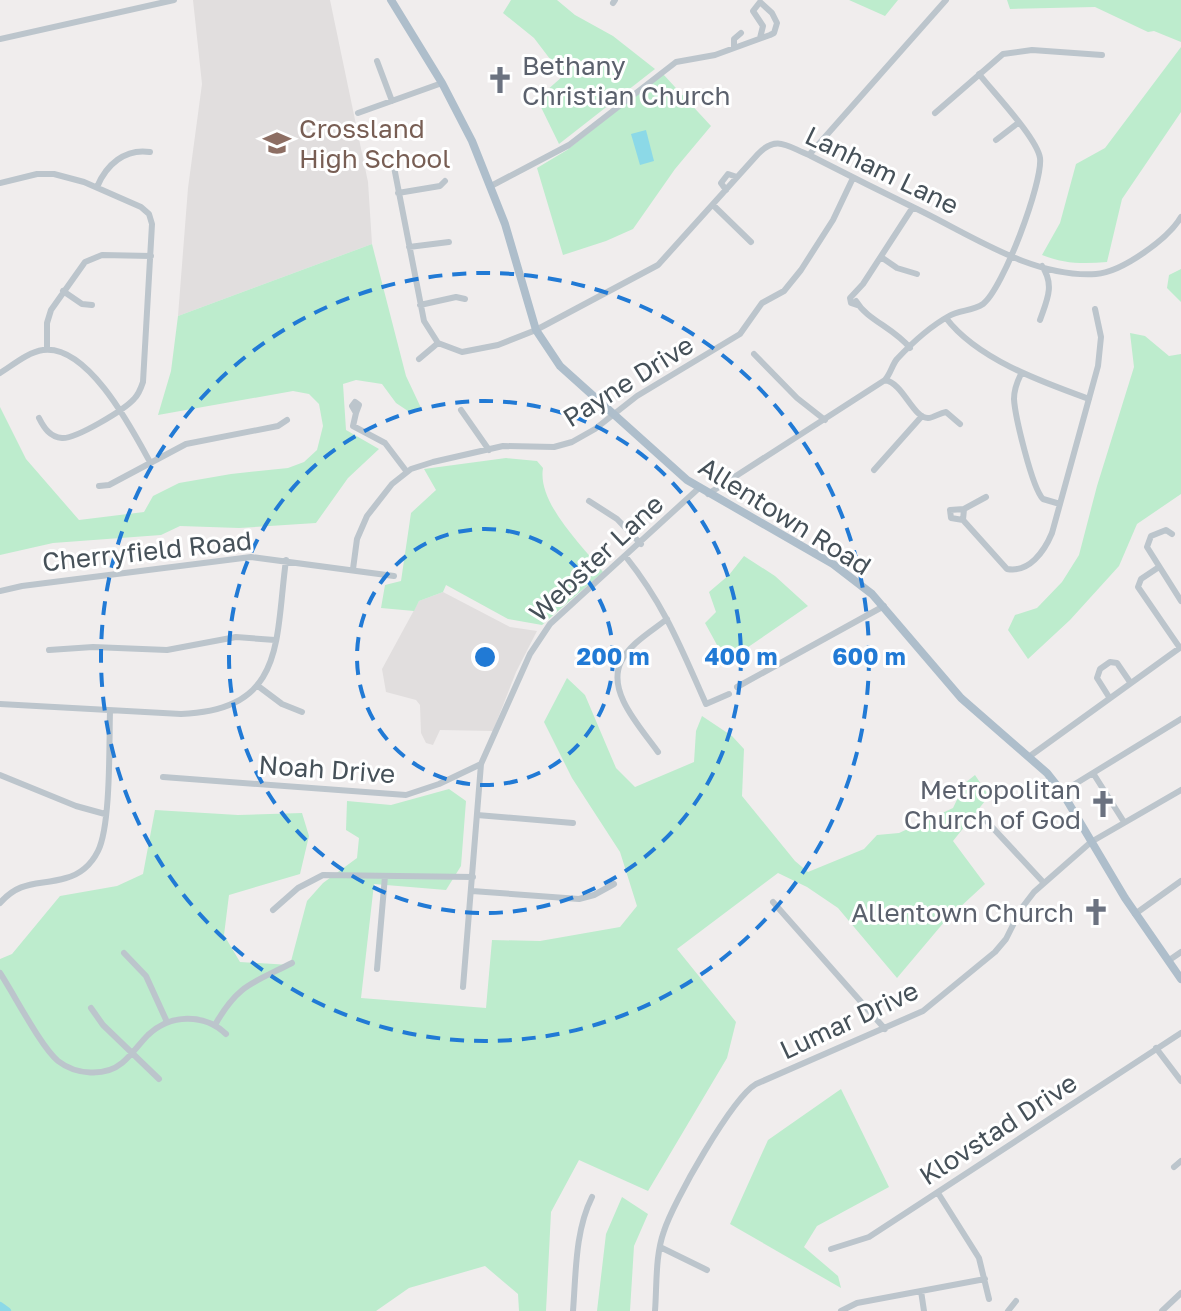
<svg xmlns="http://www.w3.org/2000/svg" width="1181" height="1311" viewBox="0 0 1181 1311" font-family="'Golos Text',sans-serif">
	<rect width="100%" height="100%" fill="#f0eded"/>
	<path fill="#e1dede" d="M193,0H330L368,182L372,244L178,316L188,188L202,84Z
		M443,592L510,627L537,631L516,672L493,731L440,730L433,745L426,743L421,733L420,705L416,700L386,692L382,669L419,601Z"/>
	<path fill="#bdeccd" d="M511,0H557L575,15L613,36L655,69L559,144L537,99L563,76L534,38L503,13Z
		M849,0H898L885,16Z
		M1007,0H1181V42L1154,31L1148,32L1095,7L1010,9Z
		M1181,47V112L1122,199L1107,262C1084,264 1064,264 1042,255L1060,223L1076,164L1105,148Z
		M663,74L711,126L675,169L633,229L606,241L563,255L537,168L567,150Z
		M372,244L406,376L422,410L411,413L396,403L382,384L356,380L343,384L346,430L379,449L348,478L316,523L239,528L180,526L161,535L53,543L0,555V407L26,459L79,520L144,512L153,496L179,483L231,474L288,468L304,462L317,450L323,426L319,404L309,394L293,391L158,415L171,371L178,316Z
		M1181,269V302L1167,288L1169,275Z
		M1130,333L1145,336L1169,356L1181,354V494L1137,524L1119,566L1070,620L1028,659L1008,630L1015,615L1037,608L1062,582L1079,555L1097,486L1134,367Z
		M506,458L537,461L543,468C537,503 582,545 603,572L542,625L508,619L446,585L443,592L419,601L414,611L381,608L385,585L401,581L411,513L436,490L424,469Z
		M744,556L775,576L808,606L735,656L717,645L705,623L716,612L709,592L729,575Z
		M567,678L585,695L616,768L635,787L694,762L696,731L702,716L732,736L744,749L742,796L795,861L808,872L864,849L877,835L899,833L953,808L965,783L975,775L989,796L953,841L985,884L945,921L897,978L838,908L807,887L778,873L677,949L736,1022L727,1058L648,1191L579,1160L551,1212L546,1311H519L518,1294L485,1266L409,1288L376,1311H0V959L12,954L60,896L117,886L143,874L155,810L238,815L302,813L309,836L300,874L229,895L224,935L240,962L290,965L307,901L323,883L357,858L359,838L346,830L347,801L391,805L449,789L466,801L461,866L446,890L374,884L361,998L486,1008L492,940L540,941L620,927L637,906L620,852L572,778L544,722Z
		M841,1089L889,1187L817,1226L804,1247L838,1276L841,1288L730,1224L768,1140Z
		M622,1197L648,1214L634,1246L630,1311H597L606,1234Z"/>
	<path fill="#8cd9e7" d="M646,130L654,161L640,165L631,134Z"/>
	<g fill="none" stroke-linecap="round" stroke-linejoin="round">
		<path stroke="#8cd9e7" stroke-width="8" d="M0,1306L7,1311"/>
		<path stroke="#bcc5cc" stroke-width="6" d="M613,3L615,0
			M0,39L174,0
			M734,47V39L741,33
			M377,61L392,101
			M358,113L442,83
			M935,113L1003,54L1032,50L1102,55
			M996,140L1018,123
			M809,155L946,0
			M396,159L394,167L424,321L438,343L462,352L498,345L536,330L658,265L758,154C777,134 788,147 809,155C848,175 886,194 925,213C977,239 1036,278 1096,274C1122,272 1168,239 1181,217
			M0,183L37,174H54L84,182L141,207L149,214L152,224L143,382C141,388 139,394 134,399C124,410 76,439 62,438C50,437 44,428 39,418
			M491,186L569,145L676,62L715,55L770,35L774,33L777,23L772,13L760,2L753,11L763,26L760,38
			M97,187C106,165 125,148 150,152
			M726,190L721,183L728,174L737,177
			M398,193L440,186L445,181
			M713,205L751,242
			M409,247L449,242
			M881,257L897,268L917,274
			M63,291L82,304L92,305
			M856,301C867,320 894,328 910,348
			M420,305L456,297L465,299
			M857,305L851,303L850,298L863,284L913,207
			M946,318C977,359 1042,382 1089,399
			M1040,320C1047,300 1055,285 1042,266
			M47,349V323L51,310L85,262L102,255L151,256
			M754,354L797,398L825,420
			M419,359L438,343
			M0,373C13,365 28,352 43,350C88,344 132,429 150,462
			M1021,374C1017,382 1014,389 1014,399C1015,416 1032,488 1043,499L1060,504
			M885,380C903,383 913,418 928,418C934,418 939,413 946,412L960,424
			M461,410L489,450
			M356,413L359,405L355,402L352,406L356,413L353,426L385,443L407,472
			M874,470L922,416
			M99,486L109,485L186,444L278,426L287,420
			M708,494L885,380C891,373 892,365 897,359C911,344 931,326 949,316C959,310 973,311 983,304C1003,289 1043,182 1040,158C1037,138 993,92 979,74
			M589,501L617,519L641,544
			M964,509L963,520L1007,569C1029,573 1044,552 1052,533L1098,366L1101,337L1095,309
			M963,520L951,518L950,510L964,509L986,497
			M1172,534L1166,530L1151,536L1147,547L1181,601
			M626,557C665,606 681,648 706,704L729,694
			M1159,567L1141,579L1138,587L1180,648
			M353,569L357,539L367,516L392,484L411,469L433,462L503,446L554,447L572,442L595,429L637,396L740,334L762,303L784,291L801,270L833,220L853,178
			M0,591L22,586L251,557L394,576
			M49,650L93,647L167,650L236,637L275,640
			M258,686L282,704L302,712
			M737,687L884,606
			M1109,697L1097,678L1100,669L1110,662L1117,663L1130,682
			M0,704L181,714C286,710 275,641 286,560
			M658,752C642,729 606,692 621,662C629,644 652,631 667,619
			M1030,756L1181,647
			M1093,773L1124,822
			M0,775L76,806L105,814
			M163,777L406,795L439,784L481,764
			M1062,792L1181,719
			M979,813L1044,883
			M477,815L573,823
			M472,891L579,899L594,895L614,884
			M773,902L885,1029
			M0,903C21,879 39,886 66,878C81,874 91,865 98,851C111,825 109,744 110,711
			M273,910L298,888L323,875L473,877
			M1135,914L1181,881
			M124,953L146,976L167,1022
			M1168,961L1181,952
			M377,969L385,876
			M0,973C14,994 41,1047 58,1061C76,1075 105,1077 122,1063C132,1055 139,1044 148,1035C170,1014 204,1013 226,1034
			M463,987L481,764L530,654L550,624L699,488
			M91,1008L103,1025L159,1079
			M215,1025C238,984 253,983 292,963
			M1156,1048L1181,1081
			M1174,1167L1181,1161
			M938,1193L979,1258L989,1299
			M660,1247L707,1270
			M831,1249L869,1237L1181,1033
			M921,1291L924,1311
			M573,1311C576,1273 575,1231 592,1197
			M655,1311C657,1285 655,1256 664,1231C673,1202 732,1098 756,1084L923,1011L995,952L1006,939L1021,909L1034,892L1091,842L1181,790
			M841,1311L857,1303L985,1279
			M1008,1311L1016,1301
			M1162,1311L1181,1293"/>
		<path stroke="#aebecb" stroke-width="8" d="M391,0L442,83L472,141L505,224L536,330L560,366L687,480L833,564L872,594L961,698L1047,773L1062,792L1125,898L1181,979"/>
	</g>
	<g fill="none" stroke="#217ad5" stroke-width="4" stroke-dasharray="14 10">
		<circle cx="485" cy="657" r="128"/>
		<circle cx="485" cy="657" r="256"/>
		<circle cx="485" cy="657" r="384"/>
	</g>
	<defs>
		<g id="church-bare" transform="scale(2.16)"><path d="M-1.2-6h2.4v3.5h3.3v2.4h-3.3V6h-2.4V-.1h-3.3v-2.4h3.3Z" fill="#6b7280" stroke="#fff" stroke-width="2.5" paint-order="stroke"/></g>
		<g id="school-bare" transform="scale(2.16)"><path d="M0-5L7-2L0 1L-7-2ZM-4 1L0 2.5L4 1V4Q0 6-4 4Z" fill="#8d6e63" stroke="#fff" stroke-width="2.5" paint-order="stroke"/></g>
	</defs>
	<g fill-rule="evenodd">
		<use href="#church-bare" x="500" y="80"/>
		<use href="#school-bare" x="277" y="143"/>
		<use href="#church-bare" x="1103" y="804"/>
		<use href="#church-bare" x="1096" y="912"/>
	</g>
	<g text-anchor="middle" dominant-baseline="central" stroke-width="6" stroke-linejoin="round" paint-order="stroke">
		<g font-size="26" fill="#5b616d" stroke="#fff" text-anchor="end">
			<text x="522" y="65" text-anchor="start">Bethany<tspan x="522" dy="30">Christian Church</tspan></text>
			<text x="1081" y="789">Metropolitan<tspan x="1081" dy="30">Church of God</tspan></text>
			<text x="1074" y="912">Allentown Church</text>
		</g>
		<g font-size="26" fill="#785e54" stroke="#fff" text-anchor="start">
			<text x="299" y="128">Crossland<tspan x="299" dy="30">High School</tspan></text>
		</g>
		<g font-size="26" fill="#465159" stroke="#fff">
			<text transform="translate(882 170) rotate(26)">Lanham Lane</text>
			<text transform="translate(628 381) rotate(-32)">Payne Drive</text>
			<text transform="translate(785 516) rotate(32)">Allentown Road</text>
			<text transform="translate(147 551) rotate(-6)">Cherryfield Road</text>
			<text transform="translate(596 558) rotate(-43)">Webster Lane</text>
			<text transform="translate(327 769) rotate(4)">Noah Drive</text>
			<text transform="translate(849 1020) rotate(-25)">Lumar Drive</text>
			<text transform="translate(998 1129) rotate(-33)">Klovstad Drive</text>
		</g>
	</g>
	<circle cx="485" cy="657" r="12" fill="#217ad5" stroke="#fff" stroke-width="4"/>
	<g font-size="24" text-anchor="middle" font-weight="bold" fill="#217ad5" stroke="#fff" stroke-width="6" stroke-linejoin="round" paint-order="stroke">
		<text x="613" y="665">200 m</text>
		<text x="741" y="665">400 m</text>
		<text x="869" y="665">600 m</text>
	</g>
</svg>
